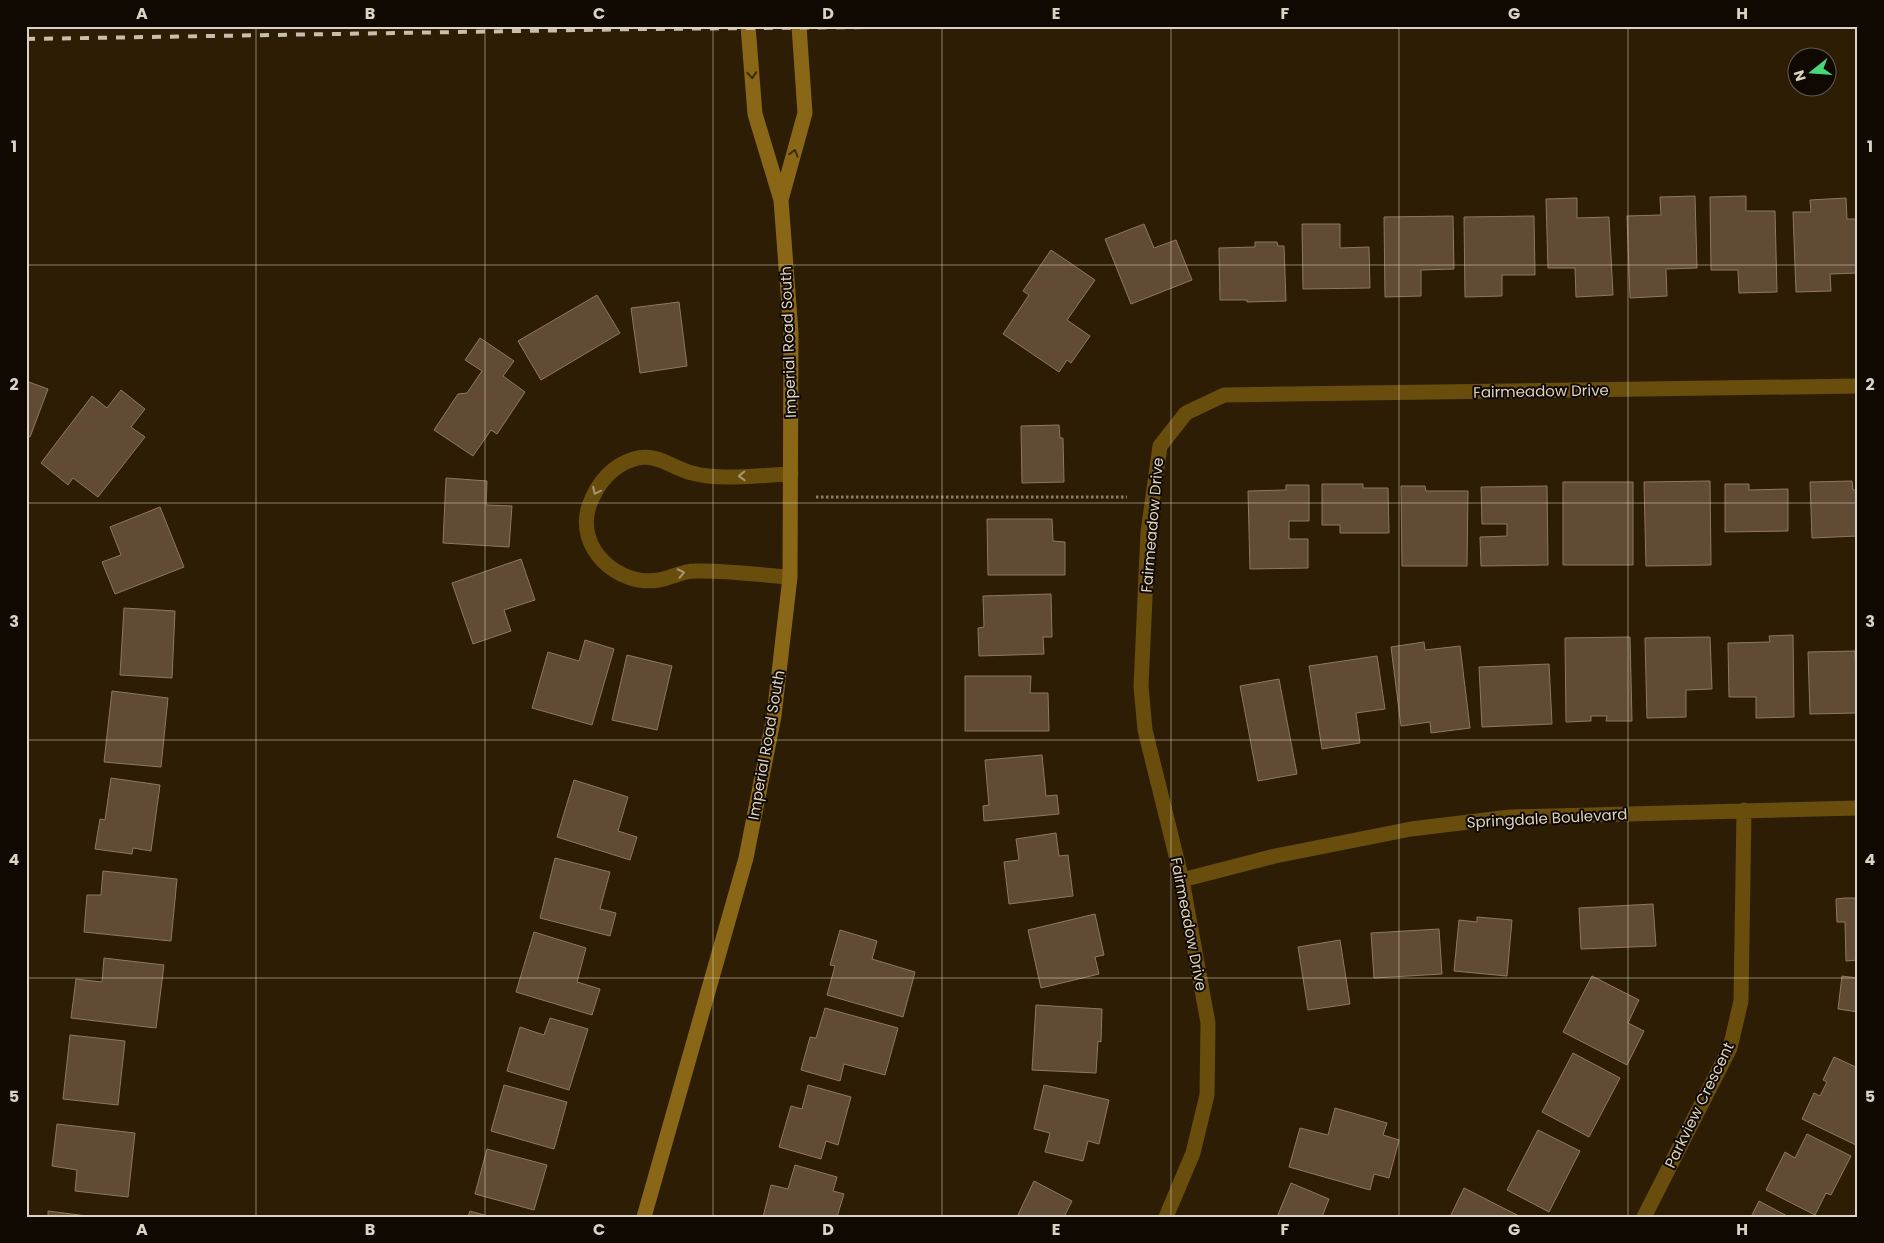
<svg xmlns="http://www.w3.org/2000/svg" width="1884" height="1243" viewBox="0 0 1884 1243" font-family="Poppins,sans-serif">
	<rect width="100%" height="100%" fill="#2d1d04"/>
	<path fill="#614b35" stroke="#8f7860" d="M1695,196L1697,268L1666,269L1667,296L1630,298L1627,216L1661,215L1660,197Z
		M1746,196V211H1775L1777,292L1739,293L1738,270H1711L1710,197Z
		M1577,198V218L1609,217L1613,295L1576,297L1575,268H1548L1546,199Z
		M1846,198L1847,219H1857L1858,273L1830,274L1831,291L1796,292L1793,212H1811L1810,200Z
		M1453,216L1454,269L1421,270V296L1385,297L1384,217Z
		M1534,216L1535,275H1502V296L1465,297L1464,217Z
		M1144,224L1154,248L1176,240L1192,280L1131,304L1105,239Z
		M1302,224H1340V248L1369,247L1370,288L1303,289Z
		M1255,242H1277L1278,246H1284L1286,301L1247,302V300H1220L1219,248L1255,247Z
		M1051,250L1095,280L1067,320L1090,336L1071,363L1067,360L1059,372L1003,334L1029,295L1023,291Z
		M597,295L620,333L541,380L518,341Z
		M679,302L687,366L640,373L631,308Z
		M480,338L514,361L503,376L525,392L497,434L491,430L473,456L434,430L458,394L467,393L482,371L465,360Z
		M26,381L48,389L30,437L26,436Z
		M121,390L145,409L131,427L145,437L98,497L73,478L68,485L41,463L92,396L107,408Z
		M1059,425L1060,438H1063L1064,482L1022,483L1021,426Z
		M446,478L487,481L486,505L512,506L509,547L443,543Z
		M1710,481L1711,565L1646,566L1644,482Z
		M1852,481L1853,490H1858V536L1812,538L1810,482Z
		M1563,482H1633V565H1563Z
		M1322,484H1363V488H1388L1389,533H1340V525H1322Z
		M1725,484H1749V490L1788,489V531L1725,532Z
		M1286,485H1309V521H1289V539H1308V568L1250,569L1248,491L1286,490Z
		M1401,486H1425L1426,491H1468L1467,566H1402Z
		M1547,486L1548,565L1481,566L1480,537L1507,536V524H1482L1481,487Z
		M160,507L184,567L115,594L102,562L121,555L110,527Z
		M987,519H1052L1053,541L1065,542V575H988Z
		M521,559L535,600L504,610L511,631L473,644L452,583Z
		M1051,594L1052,637H1043L1044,654L979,656L978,628L984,627L983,596Z
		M124,608L175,611L172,678L120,675Z
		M1793,635L1794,717L1756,718V697H1729L1728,643L1770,642L1769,636Z
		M1630,637L1632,721H1606L1607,716H1591V721L1566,722L1565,638Z
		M1710,637L1712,689L1686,690V717L1647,718L1645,638Z
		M585,640L614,649L592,725L532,708L548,652L579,661Z
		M1424,642L1425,650L1460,646L1470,728L1431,733L1430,722L1401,726L1391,647Z
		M1855,651L1857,713L1810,714L1808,652Z
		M627,655L672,666L657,730L612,720Z
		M1377,656L1385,709L1356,713L1360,743L1322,749L1309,666Z
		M1549,664L1552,724L1482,727L1479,667Z
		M965,676H1031L1030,693H1048L1049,731H965Z
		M1279,679L1297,774L1258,781L1240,686Z
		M112,691L168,698L161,767L104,762Z
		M1042,755L1046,796L1057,795L1059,814L984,821L983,806L989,805L985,760Z
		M111,778L160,785L151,851L133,848L132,854L95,849L100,819L105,820Z
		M574,780L628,797L618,831L637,837L630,860L557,837Z
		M1056,833L1059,856L1068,855L1073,896L1009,904L1004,862L1019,860L1016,839Z
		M555,858L610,872L600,909L616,913L610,936L540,918Z
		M103,871L177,879L171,941L84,932L87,895H101Z
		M1845,898H1858V960L1846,961L1845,922H1837L1836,899Z
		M1653,904L1656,946L1581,949L1579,908Z
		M1095,914L1104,955L1095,957L1099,974L1041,988L1028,930Z
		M1477,917L1512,920L1507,976L1454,971L1459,920L1477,922Z
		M1439,929L1442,974L1374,978L1371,933Z
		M840,930L877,941L872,959L915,972L903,1017L827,995L835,966L830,965Z
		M534,932L586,948L577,982L600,989L592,1015L516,992Z
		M1340,940L1350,1004L1308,1010L1298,947Z
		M104,958L164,965L156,1028L71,1018L76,979L102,982Z
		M1592,976L1639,1000L1628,1023L1644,1031L1627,1065L1563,1032Z
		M1842,976L1858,978V1012L1838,1009Z
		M1036,1005L1102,1009L1101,1042L1098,1041L1096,1073L1032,1070Z
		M825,1008L898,1028L885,1075L844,1064L840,1081L801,1070L810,1037L816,1038Z
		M550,1018L588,1029L569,1090L507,1071L520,1027L544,1035Z
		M70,1035L125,1041L118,1105L63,1099Z
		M1573,1053L1620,1078L1589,1137L1542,1112Z
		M1834,1057L1858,1068V1146L1802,1119L1814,1093L1820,1096L1827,1082L1823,1080Z
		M504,1085L567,1102L554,1149L491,1131Z
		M808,1085L851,1097L838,1145L826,1141L821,1159L779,1147L791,1106L802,1109Z
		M1044,1085L1109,1100L1099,1144L1088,1141L1083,1161L1045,1152L1050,1133L1034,1129Z
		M1335,1108L1387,1123L1383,1135L1399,1140L1389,1178L1374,1174L1370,1190L1289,1167L1300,1128L1328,1135Z
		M57,1124L135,1133L128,1197L75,1191L77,1170L52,1166Z
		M1538,1130L1580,1151L1549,1212L1507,1190Z
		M1807,1134L1851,1156L1831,1195L1826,1193L1815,1215L1766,1190L1785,1152L1795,1158Z
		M487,1149L547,1165L534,1210L475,1194Z
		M795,1165L837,1177L833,1191L844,1194L837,1217H763L771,1185L788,1189Z
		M1034,1181L1072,1201L1064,1217H1017Z
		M1291,1183L1329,1199L1322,1217H1277Z
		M1464,1188L1521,1217H1450Z
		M1759,1201L1789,1217H1751Z
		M48,1211L95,1217H48Z
		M470,1211L491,1217H468Z"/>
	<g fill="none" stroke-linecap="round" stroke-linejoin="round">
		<path stroke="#8a7d69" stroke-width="3" stroke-dasharray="2.5 2.5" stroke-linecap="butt" d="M816,497H1127"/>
		<path stroke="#684d0d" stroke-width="15" d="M790,577C759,575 726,570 695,571C682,571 671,578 659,580C618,587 575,548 589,506C597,484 611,466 634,459C656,452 672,468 692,473C721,481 760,475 791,474
			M1182,880L1275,856L1411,829L1510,817L1858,808
			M1166,1217L1193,1153L1207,1095L1208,1023L1182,880L1145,730L1141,686L1148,532L1160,446L1186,413L1224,395L1858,386
			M1644,1217L1730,1048L1741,1001L1744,810"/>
		<path stroke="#896717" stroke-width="15" d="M781,200L805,113L799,26
			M644,1217L746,858L774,716L790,577L791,333L781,200L755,114L748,26"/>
		<path stroke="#c9beae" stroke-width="4" stroke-dasharray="9 9" stroke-linecap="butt" d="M26,39L643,29L981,26"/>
	</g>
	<defs><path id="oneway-chevron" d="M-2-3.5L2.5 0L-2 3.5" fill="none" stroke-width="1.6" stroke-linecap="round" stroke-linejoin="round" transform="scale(1.25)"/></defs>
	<g stroke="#3a2a09">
		<use href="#oneway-chevron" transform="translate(752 75) rotate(86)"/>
		<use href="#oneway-chevron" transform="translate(794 153) rotate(-75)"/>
	</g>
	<g stroke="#a89772">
		<use href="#oneway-chevron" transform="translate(742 476) rotate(178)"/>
		<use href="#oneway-chevron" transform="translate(596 491) rotate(116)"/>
		<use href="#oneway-chevron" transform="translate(681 573) rotate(-12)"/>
	</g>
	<path fill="none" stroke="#ddd3c4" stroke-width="1" stroke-opacity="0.55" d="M256,26V1217M485,26V1217M713,26V1217M942,26V1217M1171,26V1217M1399,26V1217M1628,26V1217M26,265H1858M26,503H1858M26,740H1858M26,978H1858"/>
	<g text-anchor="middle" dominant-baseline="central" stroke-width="4" stroke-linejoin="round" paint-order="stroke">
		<g font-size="15" fill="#ddd3c4" stroke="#100902">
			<text transform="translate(788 342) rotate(-92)">Imperial Road South</text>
			<text transform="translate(1541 391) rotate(-1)">Fairmeadow Drive</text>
			<text transform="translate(1152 525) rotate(-85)">Fairmeadow Drive</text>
			<text transform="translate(766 745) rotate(-80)">Imperial Road South</text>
			<text transform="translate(1547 818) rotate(-3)">Springdale Boulevard</text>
			<text transform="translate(1189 924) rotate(79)">Fairmeadow Drive</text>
			<text transform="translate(1699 1105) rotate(-64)">Parkview Crescent</text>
		</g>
	</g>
	<rect width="1884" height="1243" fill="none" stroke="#100902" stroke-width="55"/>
	<g transform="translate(1812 72) rotate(253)"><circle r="24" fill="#100902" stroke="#625a50"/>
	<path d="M0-4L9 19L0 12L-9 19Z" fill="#47d779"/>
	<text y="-8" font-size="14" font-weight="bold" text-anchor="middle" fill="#ddd3c4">N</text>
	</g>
	<rect x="28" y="28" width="1828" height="1188" fill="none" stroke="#ddd3c4" stroke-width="2"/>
	<g font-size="16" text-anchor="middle" font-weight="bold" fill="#ddd3c4">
		<text x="142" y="19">A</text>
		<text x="370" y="19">B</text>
		<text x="599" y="19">C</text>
		<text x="828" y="19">D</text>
		<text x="1056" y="19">E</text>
		<text x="1285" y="19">F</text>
		<text x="1514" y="19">G</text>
		<text x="1742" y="19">H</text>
		<text x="14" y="152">1</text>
		<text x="1870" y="152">1</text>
		<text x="14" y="390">2</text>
		<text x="1870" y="390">2</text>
		<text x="14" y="627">3</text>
		<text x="1870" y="627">3</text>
		<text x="14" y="865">4</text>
		<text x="1870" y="865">4</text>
		<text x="14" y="1102">5</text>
		<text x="1870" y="1102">5</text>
		<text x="142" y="1235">A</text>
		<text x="370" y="1235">B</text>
		<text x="599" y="1235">C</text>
		<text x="828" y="1235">D</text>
		<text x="1056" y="1235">E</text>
		<text x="1285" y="1235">F</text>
		<text x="1514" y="1235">G</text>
		<text x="1742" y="1235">H</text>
	</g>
</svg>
